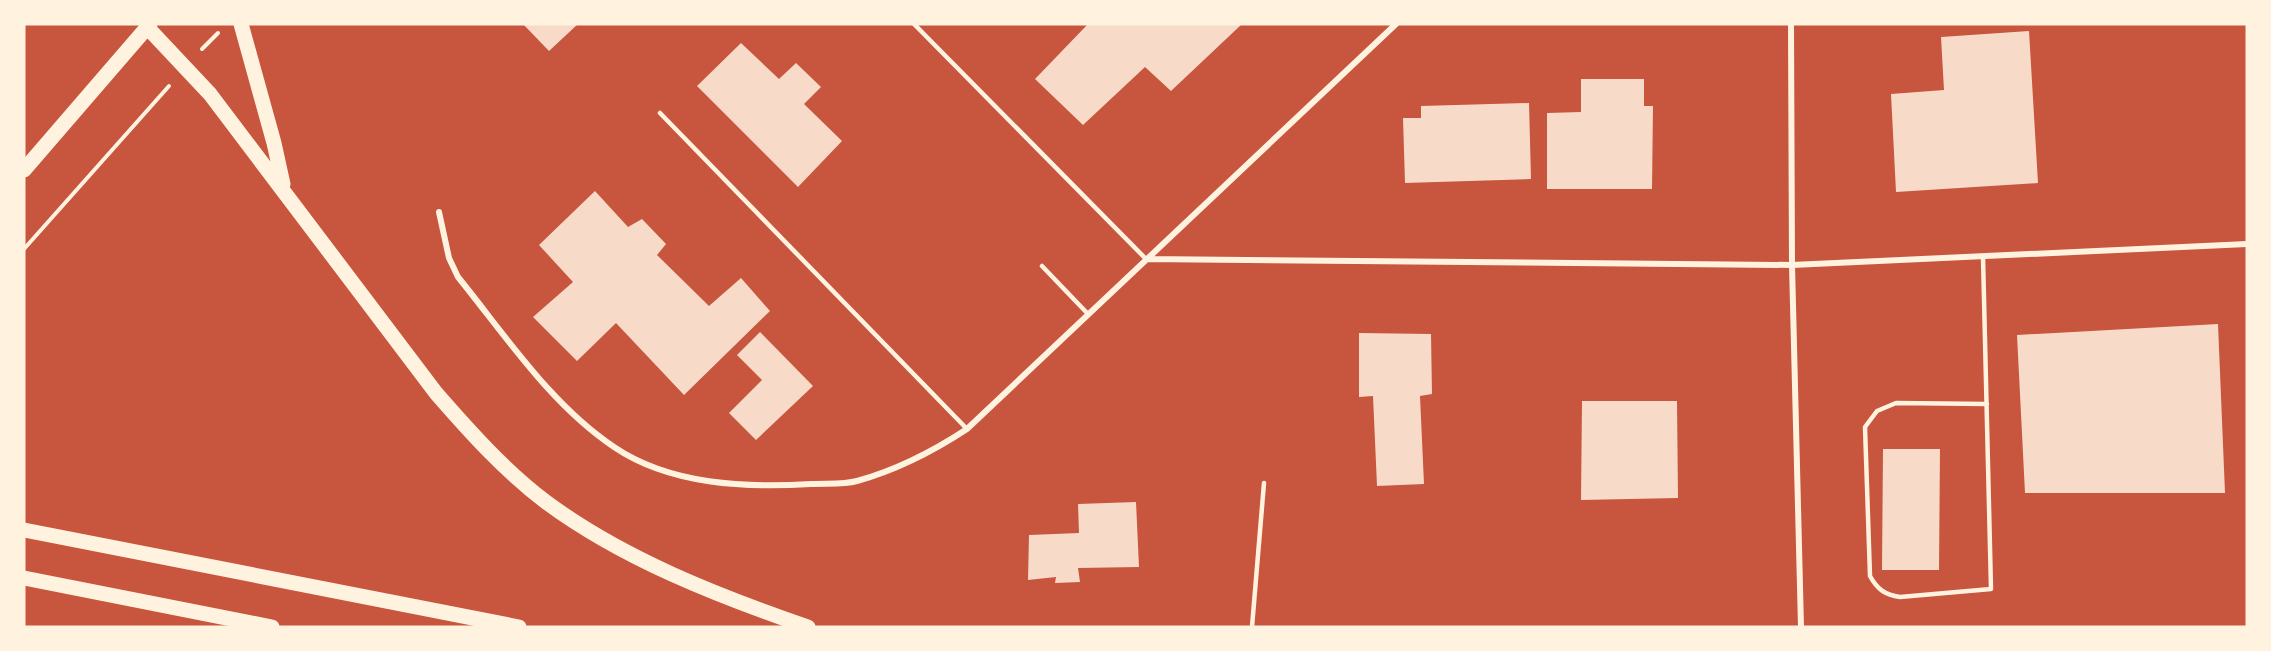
<svg xmlns="http://www.w3.org/2000/svg" width="2271" height="651" viewBox="0 0 2271 651" font-family="Lato,sans-serif">
	<rect width="100%" height="100%" fill="#c8553d"/>
	<path fill="#f7dbc8" d="M523,24H578L549,51Z
		M1088,24H1242L1171,91L1145,67L1083,125L1035,79Z
		M2029,31L2038,183L1896,192L1891,94L1944,90L1941,37Z
		M741,43L779,79L796,63L821,87L804,104L842,141L798,187L697,86Z
		M1581,79H1644V106H1653L1652,189H1547V113L1581,112Z
		M1529,103L1531,179L1405,183L1403,118H1421V106Z
		M595,191L628,227L642,219L666,244L657,255L709,306L741,278L770,311L684,395L616,323L577,361L533,317L573,282L539,245Z
		M2218,324L2225,493H2025L2017,335Z
		M760,332L813,386L756,440L729,413L762,380L737,355Z
		M1359,333L1431,334L1432,394L1420,396L1424,484L1377,486L1373,396L1359,397Z
		M1582,401H1677L1678,498L1581,500Z
		M1883,449H1940L1939,570H1882Z
		M1136,502L1139,567L1078,568L1080,582L1055,583L1056,577L1028,580L1029,535L1079,533L1078,504Z"/>
	<g fill="none" stroke-linecap="round" stroke-linejoin="round">
		<path stroke="#fff3e0" stroke-width="4" d="M202,49L218,33
			M24,249L169,86"/>
		<path stroke="#fff3e0" stroke-width="4.5" d="M914,24L1146,259
			M660,113L967,429
			M1983,257L1991,589L1900,597C1885,595 1877,589 1870,576L1865,427L1877,411L1896,403L1987,404
			M1042,266L1088,314
			M1252,627L1264,483"/>
		<path stroke="#fff3e0" stroke-width="6" d="M1791,24L1792,265L1801,627
			M439,212L449,258L458,277C505,335 551,405 614,447C670,485 746,488 811,484C826,483 843,485 857,481C897,470 932,452 967,429L1396,24
			M1146,259L1792,265L2247,244"/>
		<path stroke="#fff3e0" stroke-width="15" d="M241,24L274,143L283,184
			M147,27L210,94L436,393C470,432 505,471 546,502C623,559 718,596 808,627
			M24,170L150,24
			M24,530L519,627
			M24,578L272,627"/>
	</g>
	<rect width="2271" height="651" fill="none" stroke="#fff3e0" stroke-width="51"/>
</svg>
